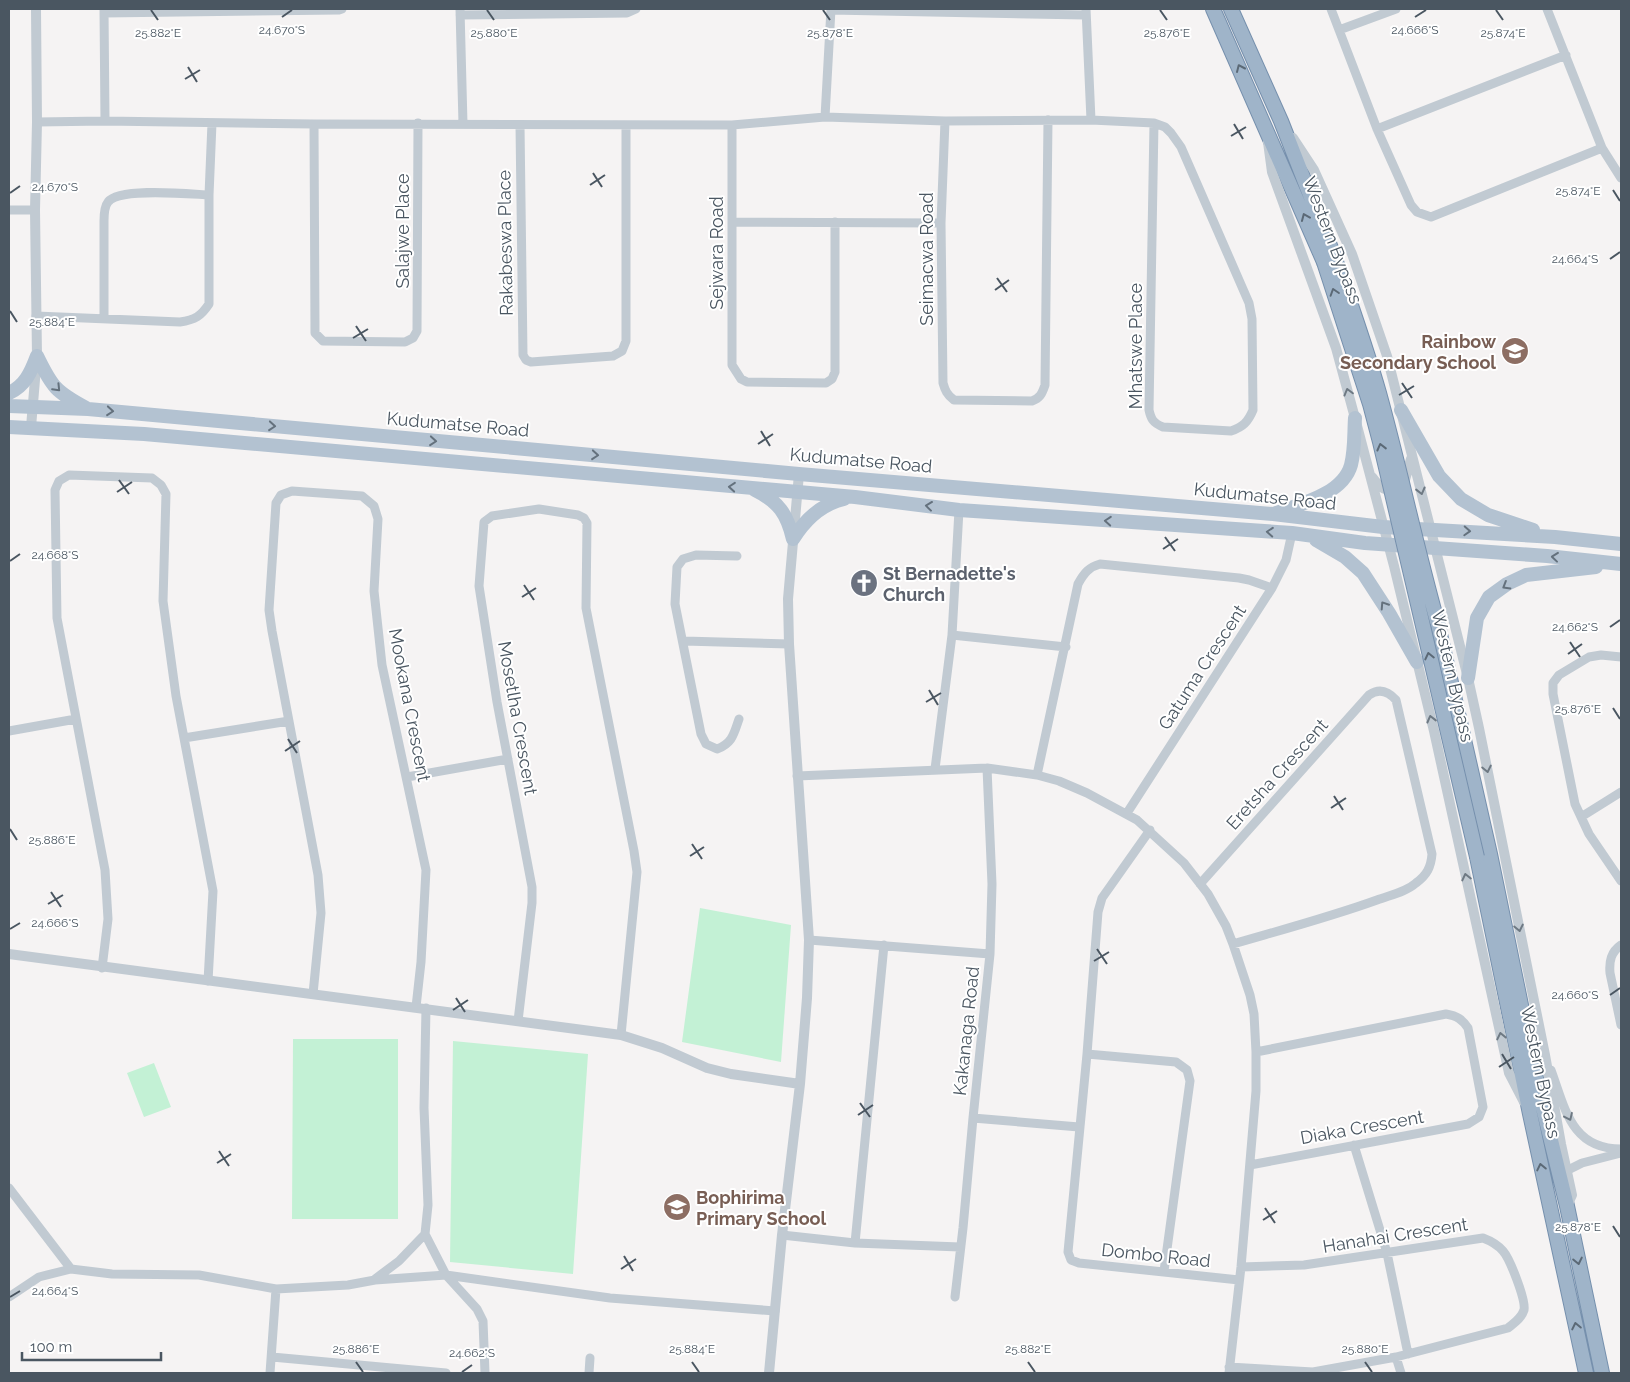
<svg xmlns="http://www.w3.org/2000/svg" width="1630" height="1382" viewBox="0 0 1630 1382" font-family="Raleway,sans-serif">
	<rect width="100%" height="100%" fill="#f5f3f3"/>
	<path fill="#c3f1d5" d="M700,908L791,925L781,1062L682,1042Z
		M293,1039H398V1219H292Z
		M453,1041L588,1054L573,1274L450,1262Z
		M154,1063L171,1107L144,1117L127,1073Z"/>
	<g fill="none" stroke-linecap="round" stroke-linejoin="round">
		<g stroke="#7690ad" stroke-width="16">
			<path id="trunk" d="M1213,9L1324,262
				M1231,9L1281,121L1334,256
				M1437,621L1490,854L1537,1083L1567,1206L1602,1373
				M1477,857L1530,1114L1586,1373"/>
		</g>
		<path stroke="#c1cad2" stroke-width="9" d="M104,9L105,121
			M460,9L463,124
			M1086,9L1091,120
			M1331,9L1377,129L1411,205L1417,212L1431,217L1602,148
			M1547,9L1602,148L1621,178
			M831,10L1085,15
			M104,13L339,10L342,9
			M460,15L627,13L636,9
			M1339,30L1396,9
			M825,117L831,9
			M945,121L941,223L943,383C945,390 947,395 954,400L1032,401C1040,398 1042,394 1045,385L1048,120
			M37,122L105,121L314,124L732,125L825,117L945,121L1091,120L1154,123L1165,127L1171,133L1181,147L1249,303L1252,319L1253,410C1248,422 1243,427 1231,431L1163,427C1153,423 1151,419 1149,410L1154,123
			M314,124L315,333L323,341L405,342L413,338L417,331L418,123
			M520,125L523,355L526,360L531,362L613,356L622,351L626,341V125
			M732,125V365L741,379L747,382L826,383L832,379L835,372V222
			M1377,129L1566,55
			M9,210H35
			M732,222L941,223
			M36,316L180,322C195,320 201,316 209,304V195L212,123
			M104,319V221C104,215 104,207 108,202C119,187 189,194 209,195
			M737,556L696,555L683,559L677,567L675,604L701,734L706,744L717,749C733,743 734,733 739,719
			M952,635L1066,647
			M684,641L789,644
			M1621,657L1601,655L1589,657L1559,675L1553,683V694L1575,804L1589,834L1621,881
			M9,731L76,719
			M184,738L289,721
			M935,769L952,635L959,510
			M1037,775L1078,584C1084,573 1089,567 1100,564L1239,578L1249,580L1272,588
			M797,776L987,768L1037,775L1059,781L1087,793L1137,820L1184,863L1208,894L1226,926L1233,944L1250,995L1254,1014L1256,1052V1091L1241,1267L1229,1373
			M407,777L508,759
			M1127,813L1272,588L1286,560L1292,533
			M1581,817L1621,792
			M1150,830L1102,898L1098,912L1087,1054L1068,1252L1071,1260L1079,1263L1239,1280
			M1200,884L1369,695C1379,688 1388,691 1396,700L1432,854C1431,867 1427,875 1416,883C1406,892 1390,895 1377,900C1330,917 1281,930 1233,944
			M809,940L990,954
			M1621,945C1611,952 1609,961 1610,973L1621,1025
			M102,968L108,919L105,870L57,618L55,490L59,481L69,475L152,478L161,485L166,494L163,601L176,696L213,891L208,981
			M313,994L321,913L318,875L272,631L269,610L276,503L281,495L292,491L362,496L374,506L378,519L374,591L382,665L426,870L421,962L416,1007
			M426,1008L424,1108L428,1205L425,1234L446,1275L477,1309L483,1321L485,1373
			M518,1021L532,903V887L497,702L479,586L484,522L492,516L539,509L578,515L584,518L587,523L586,608L634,851L637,872L621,1035
			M1087,1054L1176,1062L1187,1070L1190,1081L1164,1271
			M1551,1070C1565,1108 1571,1149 1621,1149
			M973,1118L1079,1127
			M1354,1145L1387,1253L1408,1354
			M1250,1165L1468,1124L1479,1117L1483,1107L1468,1028C1462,1019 1457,1016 1446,1014L1256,1052
			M1566,1171L1582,1163L1621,1153
			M9,1188L71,1269
			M782,1235L855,1243L960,1247
			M855,1243L884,945
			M375,1279L399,1261L425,1234
			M276,1289L348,1285L375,1280L446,1275L610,1298L775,1311
			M9,1297L39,1277L71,1269L112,1274L199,1275L276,1289L270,1373
			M955,1297L963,1228L973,1118L990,954L992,884L987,768
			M272,1357L446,1373
			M1396,1357L1401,1373
			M1229,1367L1313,1372L1396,1357L1508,1328C1514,1323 1521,1319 1524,1310C1526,1300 1510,1259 1503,1251C1497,1244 1491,1241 1483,1238L1304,1265L1241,1267
			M589,1373L590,1358"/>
		<path stroke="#c1cad2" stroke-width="10" d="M1293,138L1314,170L1352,254L1387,356L1468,678L1479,728L1545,1055L1561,1144L1572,1195L1567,1206
			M1268,142L1272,172L1336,348L1355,418L1394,566L1434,731L1509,1073L1524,1102
			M31,427L37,356L35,210L37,122L36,9
			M1372,477C1383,492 1388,493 1404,483L1411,459
			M9,954L621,1035L662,1048L707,1068L731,1074L800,1084
			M769,1373L782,1235L800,1084L807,998L809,940L789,644L788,599L799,474"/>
		<path stroke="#b3c2d1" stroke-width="14" d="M37,356C52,387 56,392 86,408
			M9,393C25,386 31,372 37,356
			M9,406L88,409L799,474L1273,514L1383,527L1555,537L1621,544
			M1401,410L1439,476L1461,499L1488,515L1533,530
			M9,427L144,434L855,497L959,510L1292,533L1365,543L1547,556L1621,564
			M755,490C779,502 787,514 793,539
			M1276,513C1301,504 1343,494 1351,465C1355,450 1354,433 1355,418
			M793,539C805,520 821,504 844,499
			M1316,540L1345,557L1363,573L1389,613L1417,662
			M1468,678L1477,618L1489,597L1507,584L1526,575L1596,567"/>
		<use href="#trunk" stroke="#9fb4c9" stroke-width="14"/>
		<g stroke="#7690ad" stroke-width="16" stroke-linecap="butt">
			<path id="trunk-bridge" d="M1334,256C1350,302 1366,347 1379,393C1400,469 1416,546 1437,621
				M1324,262L1370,404L1380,442L1477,857"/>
		</g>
		<use href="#trunk-bridge" stroke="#9fb4c9" stroke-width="14"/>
	</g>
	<defs><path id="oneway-chevron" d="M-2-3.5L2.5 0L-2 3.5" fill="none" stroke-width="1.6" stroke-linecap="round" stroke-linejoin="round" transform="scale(1.25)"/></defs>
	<g stroke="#5b6976">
		<use href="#oneway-chevron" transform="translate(1240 68) rotate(-114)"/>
		<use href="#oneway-chevron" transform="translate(1305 217) rotate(-113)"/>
		<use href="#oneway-chevron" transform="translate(1334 292) rotate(-108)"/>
		<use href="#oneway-chevron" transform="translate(1381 447) rotate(-104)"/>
		<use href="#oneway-chevron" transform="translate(1429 656) rotate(-103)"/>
		<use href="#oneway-chevron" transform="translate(1541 1167) rotate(-102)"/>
		<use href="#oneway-chevron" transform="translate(1578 1261) rotate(78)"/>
		<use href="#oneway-chevron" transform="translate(1576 1326) rotate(-102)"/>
	</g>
	<g stroke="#64717d">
		<use href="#oneway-chevron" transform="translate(57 388) rotate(46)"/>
		<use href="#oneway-chevron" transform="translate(110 411) rotate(5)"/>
		<use href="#oneway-chevron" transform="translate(272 426) rotate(5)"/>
		<use href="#oneway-chevron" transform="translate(433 441) rotate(5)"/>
		<use href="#oneway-chevron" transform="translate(595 455) rotate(5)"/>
		<use href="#oneway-chevron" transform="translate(732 487) rotate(-175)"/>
		<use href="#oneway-chevron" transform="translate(929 506) rotate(-173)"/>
		<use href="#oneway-chevron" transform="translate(1108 521) rotate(-176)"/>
		<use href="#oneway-chevron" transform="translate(1467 531) rotate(3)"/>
		<use href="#oneway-chevron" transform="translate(1270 532) rotate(-176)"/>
		<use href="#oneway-chevron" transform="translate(1555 557) rotate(-174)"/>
		<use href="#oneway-chevron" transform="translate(1506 586) rotate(149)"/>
		<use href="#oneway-chevron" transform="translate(1384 605) rotate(-123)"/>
	</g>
	<g stroke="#6e7983">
		<use href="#oneway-chevron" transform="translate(1348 392) rotate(-105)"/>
		<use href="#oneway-chevron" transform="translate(1421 491) rotate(76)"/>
		<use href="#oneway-chevron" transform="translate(1431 719) rotate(-104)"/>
		<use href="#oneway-chevron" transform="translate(1487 769) rotate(78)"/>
		<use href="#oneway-chevron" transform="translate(1466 877) rotate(-103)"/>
		<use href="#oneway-chevron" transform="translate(1519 928) rotate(78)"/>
		<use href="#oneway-chevron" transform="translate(1501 1036) rotate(-102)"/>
		<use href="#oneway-chevron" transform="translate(1569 1117) rotate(65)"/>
	</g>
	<path fill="none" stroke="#4a5661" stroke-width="2" d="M151,10L158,20M487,10L494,20M823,10L830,20M1160,10L1167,20M1496,10L1503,20M282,17L292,10M1415,17L1426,10M188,67L197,82M185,79L200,70M1234,124L1243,139M1231,136L1246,127M593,173L602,187M590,185L605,175M1613,190L1620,201M10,193L20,186M1610,259L1620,252M997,278L1007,292M995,290L1009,280M10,311L17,322M356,326L366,341M353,338L368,329M1402,383L1412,398M1399,395L1414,386M761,431L770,446M758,444L773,434M119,480L129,494M117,492L132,482M1165,537L1175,551M1163,549L1178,539M10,561L20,554M524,585L534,600M522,597L536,588M1610,627L1620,620M1570,642L1580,657M1568,654L1582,644M929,690L938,705M926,702L941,693M1613,708L1620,719M288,739L297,753M285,751L300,741M1334,796L1343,810M1331,808L1346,798M10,829L17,840M692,844L702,859M690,856L704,847M51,892L61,907M48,904L63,895M10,929L20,923M1097,949L1107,964M1094,961L1109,952M1610,995L1620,988M456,998L465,1012M453,1010L468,1000M1502,1054L1511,1069M1499,1067L1514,1057M860,1103L870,1117M858,1115L873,1105M219,1151L229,1166M217,1163L231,1154M1265,1208L1275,1223M1263,1220L1277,1211M1613,1226L1620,1237M624,1256L633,1271M621,1269L636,1259M10,1297L20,1291M356,1362L363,1372M692,1362L699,1372M1028,1362L1035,1372M1365,1362L1372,1372M462,1372L472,1365"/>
	<defs>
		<g id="school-disc" transform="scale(1.4375)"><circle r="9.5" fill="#8d6e63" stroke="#fff"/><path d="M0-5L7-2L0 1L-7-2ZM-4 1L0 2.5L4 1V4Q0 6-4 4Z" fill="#fff"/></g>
		<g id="church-disc" transform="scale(1.4375)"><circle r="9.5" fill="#6b7280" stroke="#fff"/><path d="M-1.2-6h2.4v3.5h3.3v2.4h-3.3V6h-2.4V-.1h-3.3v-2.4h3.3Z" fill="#fff"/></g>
	</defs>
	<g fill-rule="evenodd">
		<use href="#school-disc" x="1515" y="351"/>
		<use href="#church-disc" x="864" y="583"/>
		<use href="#school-disc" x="677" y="1207"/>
	</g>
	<g text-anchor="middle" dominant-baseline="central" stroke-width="4" stroke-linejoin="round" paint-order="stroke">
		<g font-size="18" fill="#4a5661" stroke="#fff">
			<text transform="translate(402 231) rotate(-90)">Salajwe Place</text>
			<text transform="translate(1333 240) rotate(69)">Western Bypass</text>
			<text transform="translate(505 243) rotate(-91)">Rakabeswa Place</text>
			<text transform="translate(716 253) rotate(-90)">Sejwara Road</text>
			<text transform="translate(926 259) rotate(-90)">Seimacwa Road</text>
			<text transform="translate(1135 346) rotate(-90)">Mhatswe Place</text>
			<text transform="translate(458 424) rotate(5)">Kudumatse Road</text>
			<text transform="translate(861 460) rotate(5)">Kudumatse Road</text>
			<text transform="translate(1265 496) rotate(6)">Kudumatse Road</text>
			<text transform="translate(1202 667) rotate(-57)">Gatuma Crescent</text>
			<text transform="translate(1453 676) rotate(77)">Western Bypass</text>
			<text transform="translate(410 705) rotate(79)">Mookana Crescent</text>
			<text transform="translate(518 718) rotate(80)">Mosetlha Crescent</text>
			<text transform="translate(1277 774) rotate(-48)">Eretsha Crescent</text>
			<text transform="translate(966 1031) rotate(-84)">Kakanaga Road</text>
			<text transform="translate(1541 1072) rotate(78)">Western Bypass</text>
			<text transform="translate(1362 1127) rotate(-10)">Diaka Crescent</text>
			<text transform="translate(1395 1235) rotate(-9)">Hanahai Crescent</text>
			<text transform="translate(1156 1255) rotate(6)">Dombo Road</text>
		</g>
		<g font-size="18" font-weight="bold" fill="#785e54" stroke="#fff" text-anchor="end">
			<text x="1496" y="341">Rainbow<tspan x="1496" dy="21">Secondary School</tspan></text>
			<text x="696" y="1197" text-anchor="start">Bophirima<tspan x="696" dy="21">Primary School</tspan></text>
		</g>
		<g font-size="18" font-weight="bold" fill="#5b616d" stroke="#fff" text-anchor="start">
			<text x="883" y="573">St Bernadette's<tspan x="883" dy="21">Church</tspan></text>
		</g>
	</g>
	<g font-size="12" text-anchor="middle" fill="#4a5661" stroke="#fff" stroke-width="4" stroke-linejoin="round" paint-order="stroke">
		<text x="282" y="34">24.670°S</text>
		<text x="1415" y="34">24.666°S</text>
		<text x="158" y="37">25.882°E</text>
		<text x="494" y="37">25.880°E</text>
		<text x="830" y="37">25.878°E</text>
		<text x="1167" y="37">25.876°E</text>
		<text x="1503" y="37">25.874°E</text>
		<text x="55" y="191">24.670°S</text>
		<text x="1578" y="195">25.874°E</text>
		<text x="1575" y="263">24.664°S</text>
		<text x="52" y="326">25.884°E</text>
		<text x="55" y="559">24.668°S</text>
		<text x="1575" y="631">24.662°S</text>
		<text x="1578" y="713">25.876°E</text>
		<text x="52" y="844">25.886°E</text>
		<text x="55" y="927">24.666°S</text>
		<text x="1575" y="999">24.660°S</text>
		<text x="1578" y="1231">25.878°E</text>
		<text x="55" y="1295">24.664°S</text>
		<text x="356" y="1353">25.886°E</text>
		<text x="692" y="1353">25.884°E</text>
		<text x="1028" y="1353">25.882°E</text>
		<text x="1365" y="1353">25.880°E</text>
		<text x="472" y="1357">24.662°S</text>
	</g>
	<rect width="1630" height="1382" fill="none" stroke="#4a5661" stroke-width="20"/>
	<path d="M22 1352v8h139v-8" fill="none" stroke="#4a5661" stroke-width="2.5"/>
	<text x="30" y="1352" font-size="15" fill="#4a5661" stroke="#ffffff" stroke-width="4" paint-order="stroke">100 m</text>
</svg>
